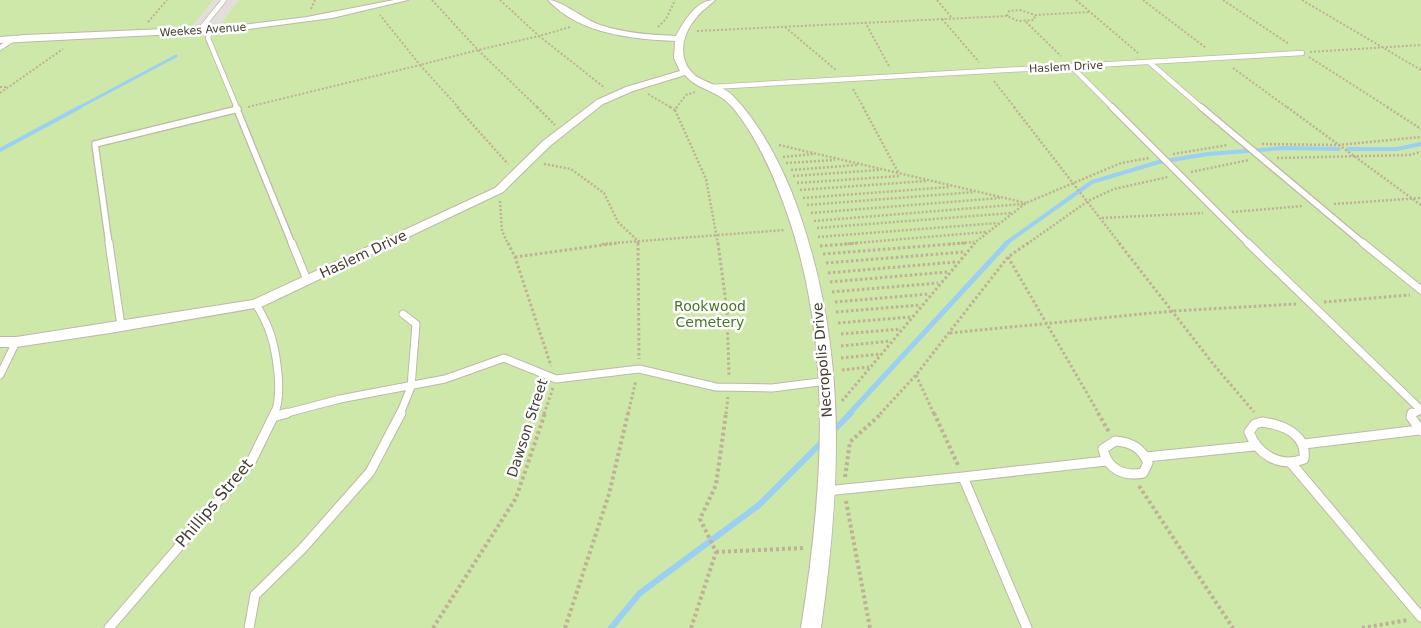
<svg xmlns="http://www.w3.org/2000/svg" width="1421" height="628" viewBox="0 0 1421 628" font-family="'DejaVu Sans',sans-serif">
	<rect width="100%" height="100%" fill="#f2ede3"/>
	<path fill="#cde8a9" d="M0,0H1421V628H0Z"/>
	<path fill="#e2dfdb" d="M213,0H239L221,24L193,25Z"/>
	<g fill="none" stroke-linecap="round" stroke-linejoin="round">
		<path stroke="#9cd0f2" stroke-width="3" d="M78,108L176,56"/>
		<path stroke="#9cd0f2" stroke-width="4" d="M1348,149H1397L1421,144
			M0,150L80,107
			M1005,244L1092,182L1159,162L1208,154L1284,148L1339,149"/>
		<path stroke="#9cd0f2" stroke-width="5" d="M849,414L1007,243"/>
		<path stroke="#9cd0f2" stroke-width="6" d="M831,433L851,413
			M611,628L640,593L759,505L823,441"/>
		<g stroke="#c0b7a8" stroke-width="6">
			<path id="service-far3" d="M199,31L224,0
				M210,31L208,38L237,108
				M0,48L15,38
				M1149,62L1202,108
				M1071,66L1113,108
				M711,87L1302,53"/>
		</g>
		<g stroke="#c0b7a8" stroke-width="8">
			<path id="service-far2" d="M236,107L292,244
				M1112,107L1249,244
				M1201,107L1364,244
				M109,244L95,144L238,109"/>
		</g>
		<g stroke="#c0b7a8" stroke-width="9">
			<path id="service-far1" d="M109,243L121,326
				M292,243L307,280
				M1248,243L1420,409
				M1363,243L1421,290
				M256,304C260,311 264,318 267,325C276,345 284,395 274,414
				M0,375L16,342
				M283,414L340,399L445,379L504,358L556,379L639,369L716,387L772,388L827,381
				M400,414L411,387L416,324L403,314
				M1412,414L1421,410"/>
		</g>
		<g stroke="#c0b7a8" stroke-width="11">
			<path id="service" d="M1412,413L1411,417L1421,431
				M273,417L287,413
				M1262,422C1283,425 1307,434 1304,459C1280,468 1258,455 1249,432L1255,424Z
				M1115,441C1131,442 1142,448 1148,463L1143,473C1124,477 1107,469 1103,449Z
				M1304,444L1419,430
				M1146,457L1254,446
				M1291,463L1421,617
				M963,477L1106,461
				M826,491L963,477L1027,628
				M109,628L250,464L275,413
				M249,628L255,595L302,549L370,472L401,413"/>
		</g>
		<g stroke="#c0b7a8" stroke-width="2">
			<path id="minor" d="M394,0H408L332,18L234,31L0,43V37L26,35L234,26L307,17Z
				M548,0C561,0 583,19 600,25C624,33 651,35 676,36C684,21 696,0 715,0C709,6 701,11 696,18C680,36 676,66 701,79C712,85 725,87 734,97C759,123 778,159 792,193C848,339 842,476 821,628H801C823,490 834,347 787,213C774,176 758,139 734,109C718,89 698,91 685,75L633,91L603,104L551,145L503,192L261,307L110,333L16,347H0V337H16L253,300L495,188L543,141L597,100L626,87L680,71L674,58L675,41C632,39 579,34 548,0Z"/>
		</g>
		<path stroke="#bfb096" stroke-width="2" stroke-dasharray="2 2" stroke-linecap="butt" d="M432,0L478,50L420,65L459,108
			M500,0L539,36L478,50L538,108
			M937,0L952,18
			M1076,0L1138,53
			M1143,0L1206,48
			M1223,0L1289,44
			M1302,0L1421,70
			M311,9L315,0
			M1007,16L1009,11L1020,10L1035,15L1089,12
			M942,19L979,62
			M148,22L167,0
			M865,22L890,68
			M1026,22L1061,56
			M570,27L539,36L605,88
			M658,27L666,19L675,0
			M785,27L836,70
			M697,31L1007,16L1018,21L1034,20L1035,15
			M1310,52L1421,45
			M1309,57L1389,108
			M1233,68L1288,108
			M994,81L1015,108
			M0,87H8
			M853,89L864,108
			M0,93L63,49
			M648,94L672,108
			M248,107L420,65L380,15
			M676,108L686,95L695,92"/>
		<path stroke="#bfb096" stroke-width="2.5" stroke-dasharray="2 2" stroke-linecap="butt" d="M457,107L508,164
			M537,107L555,125
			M670,107L675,110L677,107
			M863,107L899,174
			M1014,107L1120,244
			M1287,107L1421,205
			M1387,107L1421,129
			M675,110L706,179L718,244
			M1262,144L1338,145L1421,137
			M779,145L1026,203
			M1173,154L1228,145
			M783,157L813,154
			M1277,158L1409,155L1421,152
			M786,163L835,160
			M544,164L571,169L604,193L618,222L638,241V244
			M791,170L857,165
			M1191,172L1249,160
			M793,176L879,170
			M797,183L900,176
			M800,190L926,181
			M803,198L950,187
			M500,201L502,231L508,244
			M1334,204L1421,198
			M807,205L975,192
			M1232,212L1303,206
			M811,213L1000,198
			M1102,218L1203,213
			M814,221L1023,204
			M817,228L1012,213
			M818,237L998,223
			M602,244L784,230
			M844,244L986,232
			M949,244L974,242
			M973,244L1026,203L1121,163L1149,158
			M1027,244L1088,201L1114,189L1168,177"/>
		<path stroke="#bfb096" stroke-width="3" stroke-dasharray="2.5 2.5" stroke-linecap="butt" d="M508,243L515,257L551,366
			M638,243L639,359
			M718,243L727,311L729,376
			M1119,243L1214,365L1254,412
			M820,246L859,243
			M823,254L965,243
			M515,257L618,243
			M1008,257L1099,414
			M826,263L964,252
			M828,273L955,262
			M830,282L947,272
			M832,292L938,283
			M835,302L929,294
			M1324,302L1410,295
			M836,312L920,305
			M838,323L910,317
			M950,333L1173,311L1296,304
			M841,334L901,329
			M841,346L890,341
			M841,358L880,354
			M842,370L869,367
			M916,375L934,414
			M842,401L975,243
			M544,414L553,388
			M628,414L636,380
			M726,414L728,397
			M880,414L916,375L1008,257L1028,243"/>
		<path stroke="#bfb096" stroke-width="4" stroke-dasharray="3 3" stroke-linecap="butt" d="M934,413L958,465
			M1098,413L1109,432
			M845,477L850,442L882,413
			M1139,486L1233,628
			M846,501L870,628
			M716,552L804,548
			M433,628L516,498L545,413
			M565,628L609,494L628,413
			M691,628L716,552L700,519L716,485L726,413
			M1362,628L1408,620"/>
		<use href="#service-far3" stroke="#fff" stroke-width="4.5"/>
		<use href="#service-far2" stroke="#fff" stroke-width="5.5"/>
		<use href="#service-far1" stroke="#fff" stroke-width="7"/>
		<use href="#service" stroke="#fff" stroke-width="9"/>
		<use href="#minor" fill="#fff" fill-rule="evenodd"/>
	</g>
	<g text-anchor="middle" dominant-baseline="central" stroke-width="5" stroke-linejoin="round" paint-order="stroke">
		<g font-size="11" fill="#443d33" stroke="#fff">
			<text transform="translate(203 30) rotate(-4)">Weekes Avenue</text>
			<text transform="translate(1066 67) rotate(-3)">Haslem Drive</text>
		</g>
		<g font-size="14" fill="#443d33" stroke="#fff">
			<text transform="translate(363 254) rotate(-25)">Haslem Drive</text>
			<text transform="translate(822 360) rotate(-95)">Necropolis Drive</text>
			<text transform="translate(527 428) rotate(-72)">Dawson Street</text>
		</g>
		<g font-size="14" fill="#467625" stroke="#fff">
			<text x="710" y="306">Rookwood<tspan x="710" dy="16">Cemetery</tspan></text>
		</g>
		<g font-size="16" fill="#443d33" stroke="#fff">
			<text transform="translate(214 503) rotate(-50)">Phillips Street</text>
		</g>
	</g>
</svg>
